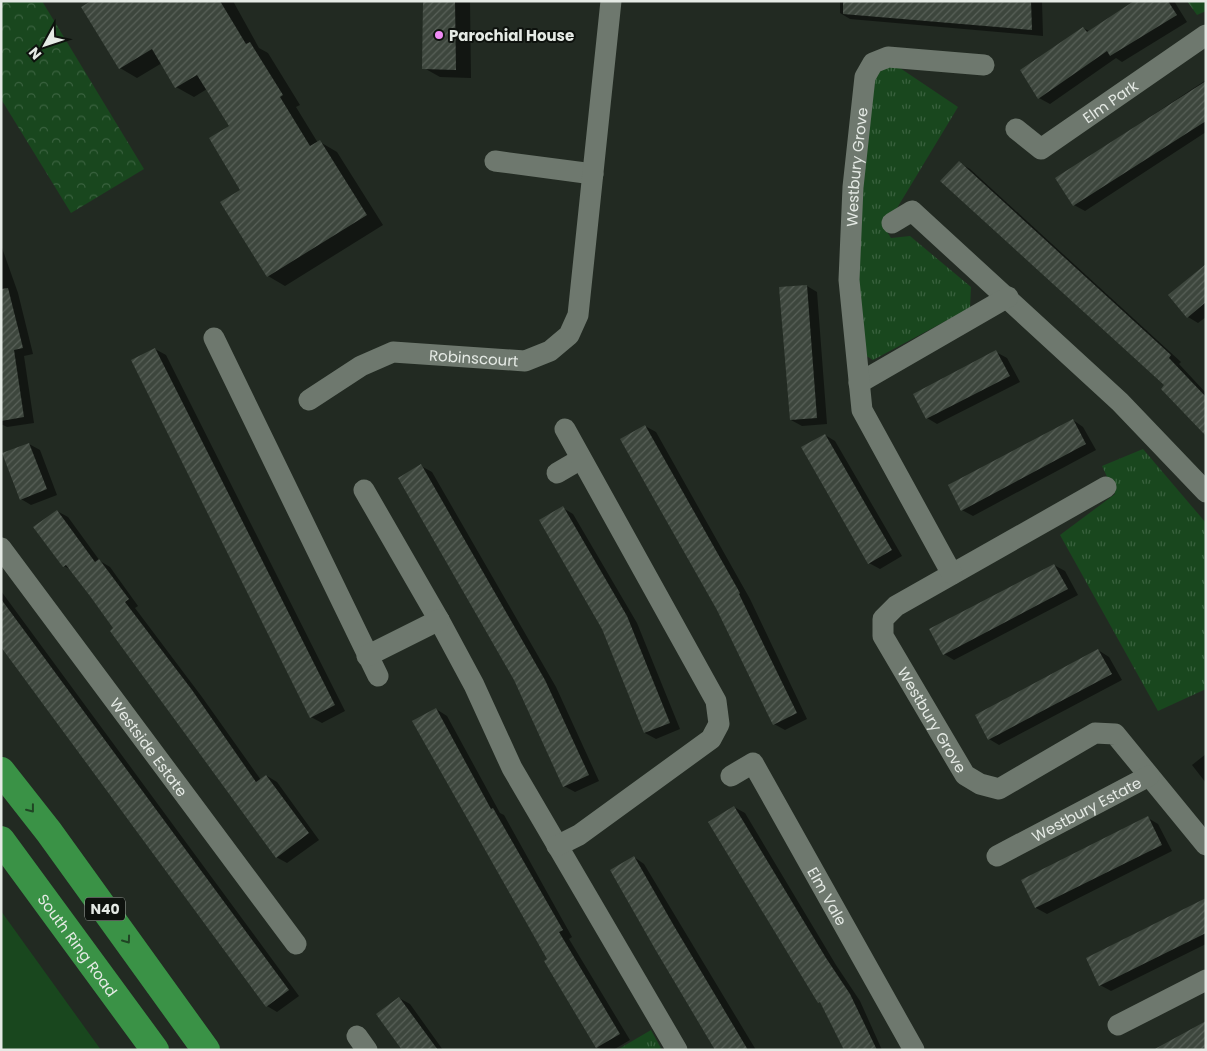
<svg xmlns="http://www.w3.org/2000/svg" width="1207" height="1051" viewBox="0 0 1207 1051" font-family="Poppins,sans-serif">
	<defs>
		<pattern id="grass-tufts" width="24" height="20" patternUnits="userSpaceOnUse" patternTransform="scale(1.25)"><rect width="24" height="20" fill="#19471e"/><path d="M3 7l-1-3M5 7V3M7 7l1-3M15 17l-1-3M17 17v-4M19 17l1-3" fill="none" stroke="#3a623f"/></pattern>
		<pattern id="forest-firs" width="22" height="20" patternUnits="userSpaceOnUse" patternTransform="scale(1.25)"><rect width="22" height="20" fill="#19471e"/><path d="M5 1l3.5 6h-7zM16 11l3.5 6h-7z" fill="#3a623f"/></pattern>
		<pattern id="park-crowns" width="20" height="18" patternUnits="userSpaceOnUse" patternTransform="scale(1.25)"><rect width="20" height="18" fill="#19471e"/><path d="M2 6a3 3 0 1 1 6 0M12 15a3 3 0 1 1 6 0" fill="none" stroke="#3a623f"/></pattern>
		<pattern id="building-hatch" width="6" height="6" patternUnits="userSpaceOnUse" patternTransform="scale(1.25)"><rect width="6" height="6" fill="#3d463d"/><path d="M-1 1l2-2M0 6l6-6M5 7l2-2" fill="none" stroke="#596159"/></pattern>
	</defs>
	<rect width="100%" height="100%" fill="#222a22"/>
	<path fill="url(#grass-tufts)" d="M897,66L958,107L885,228L891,238L910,236L971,287L970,308L873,360L863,354L853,278L872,79L878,69Z
		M1143,449L1206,523V689L1158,711L1060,535L1115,494L1102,466Z
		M651,1030L662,1050H617Z"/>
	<path fill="url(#forest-firs)" d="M1187,1H1206V11L1197,15Z"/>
	<path fill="url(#park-crowns)" d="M1,1H42L144,169L71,213L1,99Z"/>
	<path fill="#19471e" d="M1,911L101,1050H1Z"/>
	<path fill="#0007" d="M93,1H233L259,48L268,53L300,105L296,107L318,143L320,142L337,152L383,225L285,286L268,276L242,190L230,126L207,89L194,97L176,87L162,63L137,78L120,68Z
		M424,1H470L471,78L440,77L424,68Z
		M840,1H1042L1043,36L850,19L840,13Z
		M1138,1H1174L1187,22L1122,62L1116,58L1050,104L1039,98L1083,28L1089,31Z
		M1206,80V132L1085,211L1074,205L1057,178Z
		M959,163L970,169L1181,362L1179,364L1206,393V435L1166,385Z
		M1,245L18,293L33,354L24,356L34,423L7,427L1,424Z
		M1206,266V317L1198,323L1188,317Z
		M807,286L817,292L827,424L802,426L791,420Z
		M155,349L166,355L345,711L322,723L311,717Z
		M996,352L1007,358L1020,382L937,424L927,418Z
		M1073,420L1083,427L1096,450L973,516L962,510Z
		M645,426L656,432L750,599L807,719L785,730L774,724Z
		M825,435L835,441L902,556L880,569L869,563Z
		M29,444L40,450L57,495L31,505L21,499Z
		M421,466L432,472L556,687L599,781L575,792L564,786Z
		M563,508L573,514L637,623L680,729L656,739L645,733Z
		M57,511L68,517L100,561L110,567L138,606L135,608L202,697L261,780L267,776L277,782L319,840L287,863L276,857L115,629L73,571L64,566Z
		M1054,565L1065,571L1078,595L954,660L944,654Z
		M1,591L299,996L277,1012L267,1006L1,645Z
		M1098,650L1109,657L1122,680L999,745L989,739Z
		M436,709L447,716L500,813L504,815L572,937L569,939L630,1040L613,1050H602L597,1047L548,960Z
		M1206,754V783L1192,765Z
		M734,807L745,813L836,965L860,1001L882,1050H845L823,1004L819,1002Z
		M1148,818L1158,824L1172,851L1047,914L1036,908L1023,880Z
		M634,857L644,864L756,1050H719Z
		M1206,900V944L1111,991L1100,985Z
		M399,998L410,1004L443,1050H404Z"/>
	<path fill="url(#building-hatch)" d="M91,1H220L246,44L250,42L283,95L280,97L310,146L320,140L367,215L267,277L220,202L240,190L209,138L229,126L197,75L175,88L152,49L119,69L81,7Z
		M423,1H455L456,70L422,69Z
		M843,1H1031L1032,30L843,14Z
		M1134,1H1168L1177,15L1110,56L1107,51L1038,99L1020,70L1083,27L1087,32Z
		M1206,81V121L1073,206L1055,178Z
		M959,161L1171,355L1169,358L1206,397V436L1161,389L1164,385L940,181Z
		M1206,264V302L1187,318L1168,295Z
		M807,285L817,418L790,420L779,287Z
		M8,288L23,348L14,350L24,417L1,421V289Z
		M155,348L335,705L310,718L131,360Z
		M996,350L1010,376L926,419L913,394Z
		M1073,419L1086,444L961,511L948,485Z
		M645,425L740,593L739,594L797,713L773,725L717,610L620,439Z
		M825,434L892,550L868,564L801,447Z
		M29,443L47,489L20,500L2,453Z
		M421,464L545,680L589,775L563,787L514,680L398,478Z
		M563,506L627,616L670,723L644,733L602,629L539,520Z
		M57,510L95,562L99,559L129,599L125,602L192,690L256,782L266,775L309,833L276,858L110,631L113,628L90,596L66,565L63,567L33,527Z
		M1054,564L1068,589L943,655L929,629Z
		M1,599L289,990L266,1007L1,647Z
		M1098,649L1112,674L988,740L975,715Z
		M436,708L491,809L493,808L563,930L559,932L620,1034L596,1048L544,961L547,959L412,721Z
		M734,806L826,958L850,994L877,1050H844L820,1002L818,1003L708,822Z
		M1148,816L1162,845L1035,908L1021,880Z
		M634,856L674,926L748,1050H715L655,949L610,870Z
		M1206,898V933L1099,986L1086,958Z
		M399,997L438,1050H402L376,1014Z
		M1206,1021V1050H1153Z"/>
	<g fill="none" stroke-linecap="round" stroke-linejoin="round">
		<g stroke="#6e786e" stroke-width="21">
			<path id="s1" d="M1016,129L1041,149L1206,35"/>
			<path d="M495,161L593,174"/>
			<path d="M892,223L912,211L1120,402L1206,492"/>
			<path d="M214,338L378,676"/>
			<path d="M859,383L1008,297"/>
			<path id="s2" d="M309,400L361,366L393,352L525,361L550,351L569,335L578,315L611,1"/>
			<path d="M557,473L581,459"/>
			<path id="s3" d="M1106,487L896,606L883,619V636L965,775L980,784L999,789L1095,733L1115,734L1206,845"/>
			<path d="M364,490L439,620L474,685L512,768L677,1050"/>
			<path id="s4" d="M1,548L296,944"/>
			<path id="s5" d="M952,574L862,410L849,280L853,187L865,77L873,63L888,57L984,65"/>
			<path d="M367,656L439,620"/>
			<path id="s6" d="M731,776L753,763L914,1050"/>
			<path d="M557,846L579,835L711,739L719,724L716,701L565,429"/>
			<path id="s7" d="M997,856L1149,776"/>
			<path d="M1118,1025L1206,980"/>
			<path d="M357,1036L367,1050"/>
		</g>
		<g stroke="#3a9246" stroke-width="28">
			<path d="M1,771L49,832L206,1050"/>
			<path id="s8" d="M1,840L155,1050"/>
		</g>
	</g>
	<defs><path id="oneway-chevron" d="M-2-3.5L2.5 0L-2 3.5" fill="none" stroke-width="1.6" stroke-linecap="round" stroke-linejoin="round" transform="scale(1.25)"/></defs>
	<g stroke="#204524">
		<use href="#oneway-chevron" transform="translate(31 809) rotate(52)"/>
		<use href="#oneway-chevron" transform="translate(127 940) rotate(54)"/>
	</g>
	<circle fill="#f08bf5" stroke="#0e120e" stroke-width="2" cx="439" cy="35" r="5"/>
	<g text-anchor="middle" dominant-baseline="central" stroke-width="4" stroke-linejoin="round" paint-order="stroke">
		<rect fill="#0e120e" stroke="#a4a9a4" stroke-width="1" x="85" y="897.5" width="40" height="23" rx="4"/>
		<g font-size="14" font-weight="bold" fill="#e5eae5">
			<text x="105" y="909">N40</text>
		</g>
		<g font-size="15" font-weight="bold" fill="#e5eae5" stroke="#0e120e" text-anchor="start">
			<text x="449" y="35">Parochial House</text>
		</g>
		<g font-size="15" fill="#e5eae5" stroke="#0e120e">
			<text stroke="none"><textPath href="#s1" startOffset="116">Elm Park</textPath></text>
			<text stroke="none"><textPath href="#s5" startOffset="431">Westbury Grove</textPath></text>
			<text stroke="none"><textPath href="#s2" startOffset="178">Robinscourt</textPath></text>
			<text stroke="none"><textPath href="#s3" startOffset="374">Westbury Grove</textPath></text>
			<text stroke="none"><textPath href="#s4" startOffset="248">Westside Estate</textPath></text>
			<text stroke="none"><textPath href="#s7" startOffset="101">Westbury Estate</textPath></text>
			<text stroke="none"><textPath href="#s6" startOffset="178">Elm Vale</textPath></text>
			<text stroke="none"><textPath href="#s8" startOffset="130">South Ring Road</textPath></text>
		</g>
	</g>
	<rect width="1207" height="1051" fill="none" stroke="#e5eae5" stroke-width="5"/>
	<g transform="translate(45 45) rotate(230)" stroke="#0e120e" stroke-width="4" paint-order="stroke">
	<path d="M0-4L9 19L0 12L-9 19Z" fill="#e5eae5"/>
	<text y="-8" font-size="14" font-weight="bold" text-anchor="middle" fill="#e5eae5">N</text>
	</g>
</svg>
